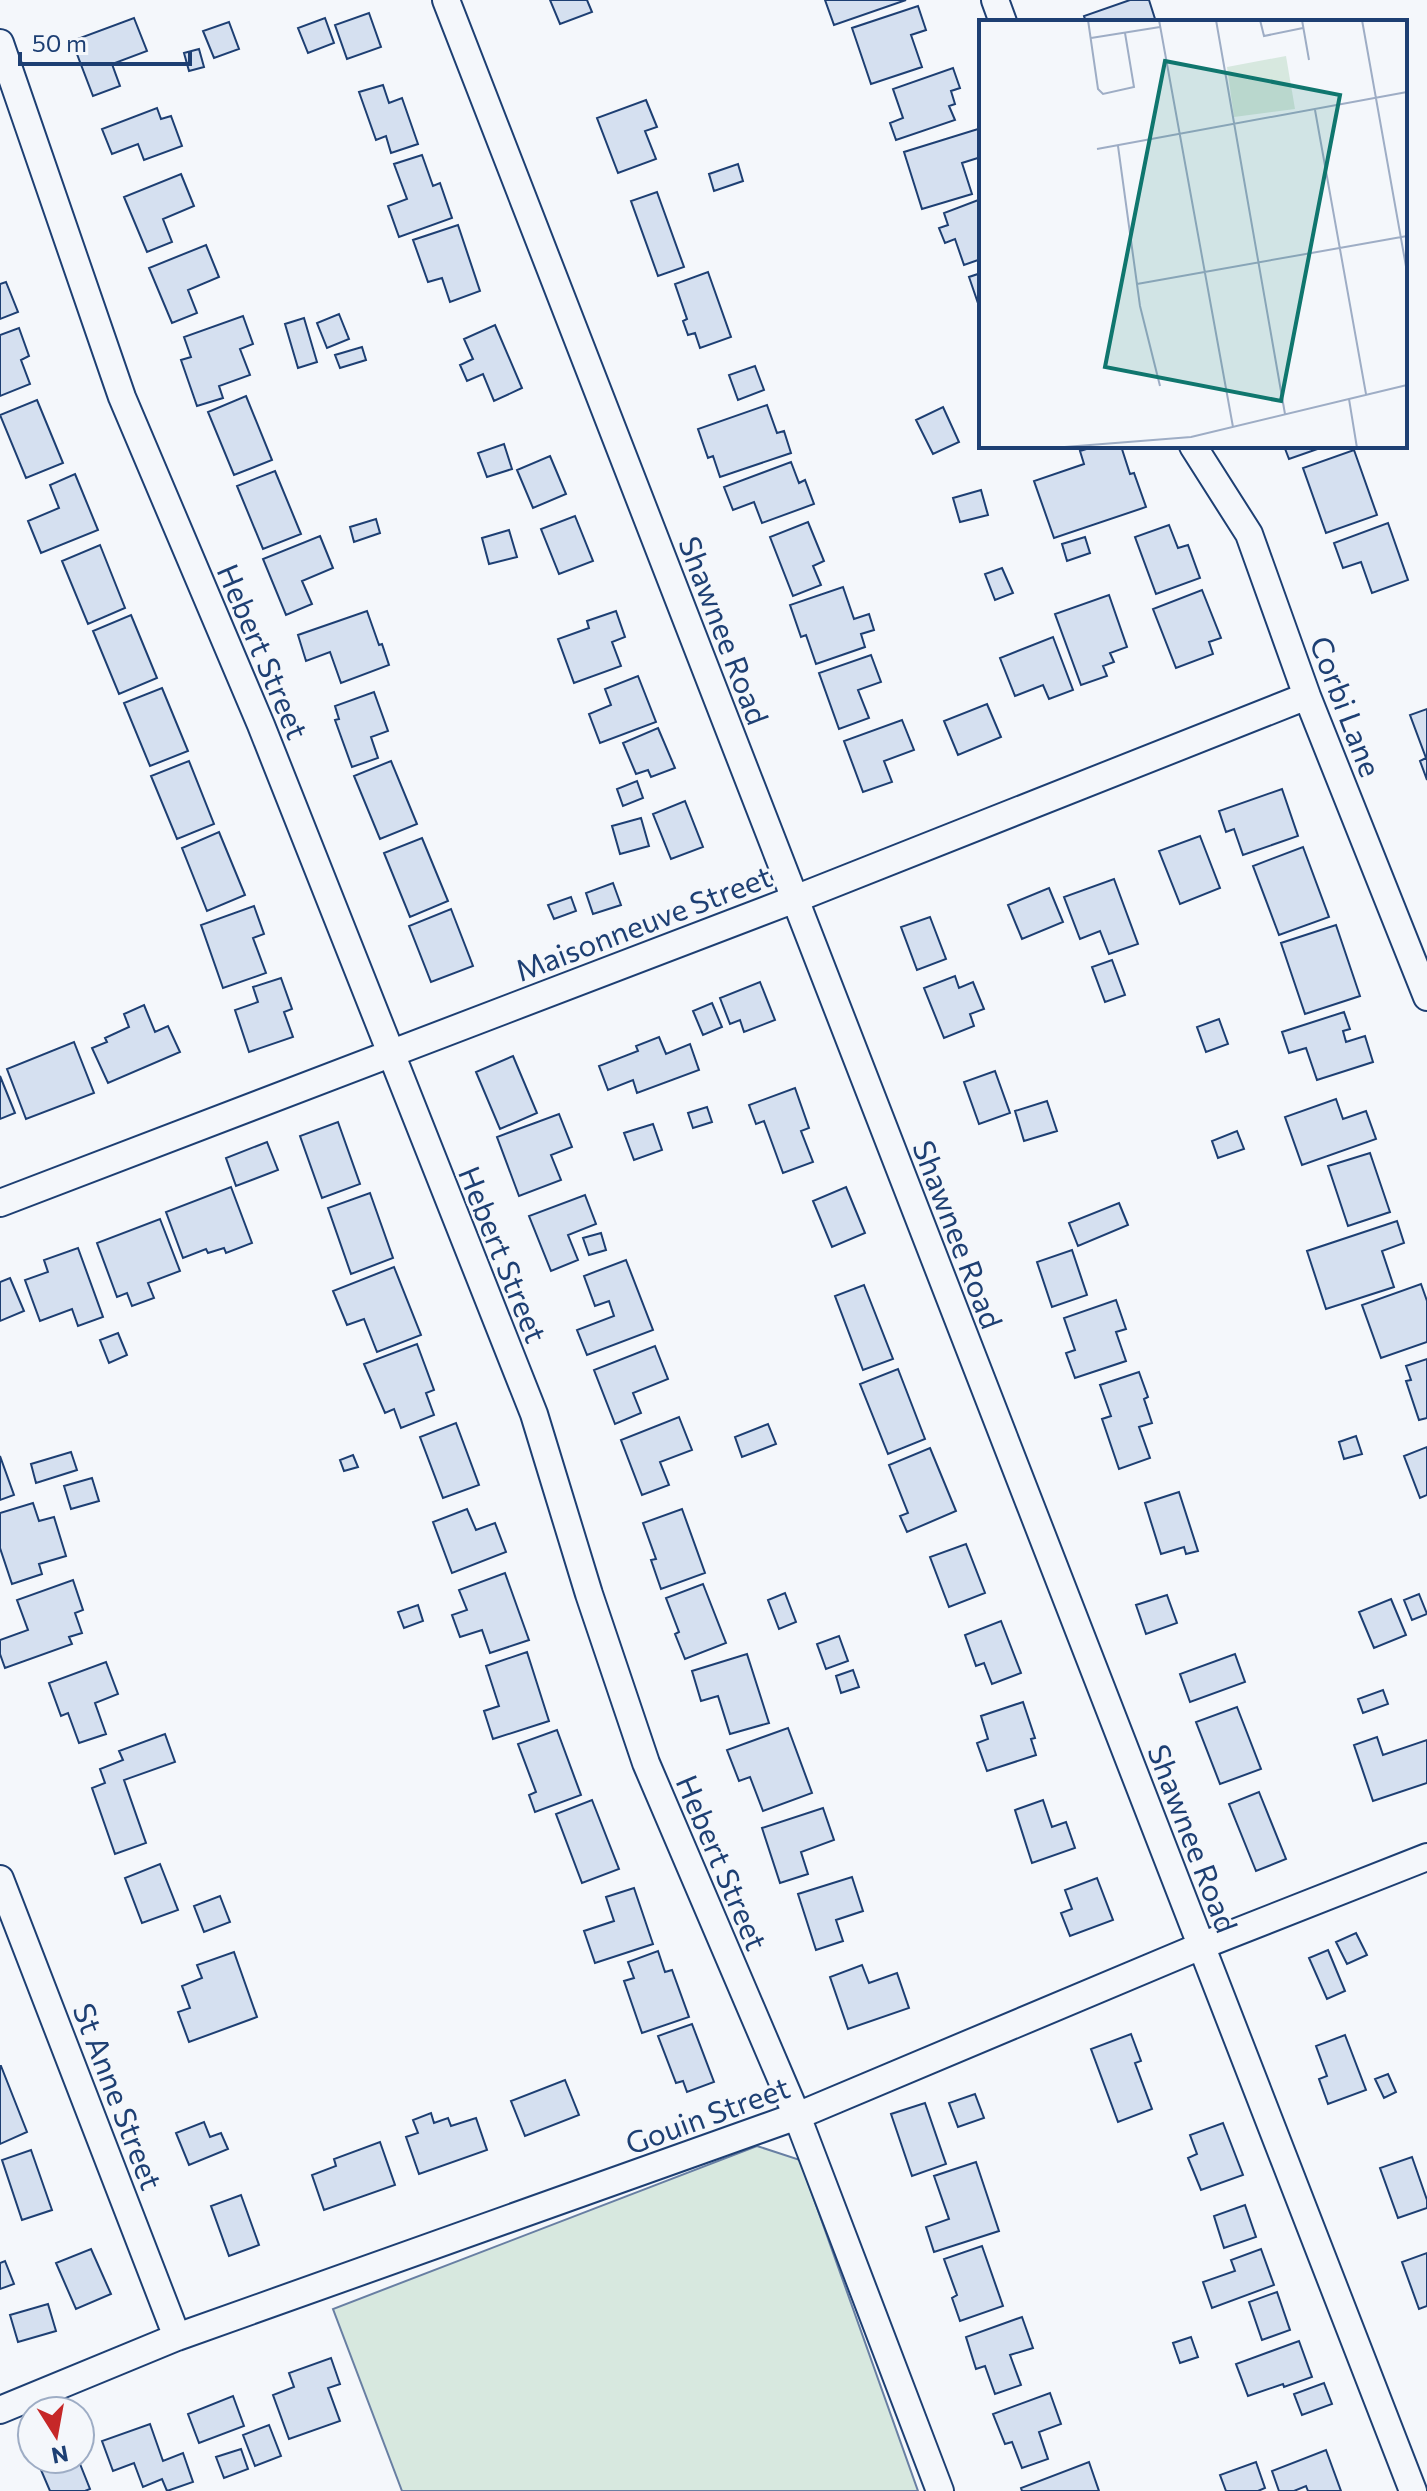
<svg xmlns="http://www.w3.org/2000/svg" width="1427" height="2491" viewBox="0 0 1427 2491" font-family="Commissioner,sans-serif">
	<rect width="100%" height="100%" fill="#f4f7fb"/>
	<path fill="#d7e8df" stroke="#687fa3" stroke-width="2" d="M757,2146L800,2160L918,2491H402L333,2309Z"/>
	<path fill="#d5e0f0" stroke="#1d3f73" stroke-width="2" d="M550,0H587L592,12L560,24Z
		M825,0H906L834,25Z
		M1130,0H1149L1156,22H1086L1084,16Z
		M918,6L926,30L911,35L922,67L871,84L852,28Z
		M369,13L381,47L347,59L335,25Z
		M134,18L147,51L112,64L120,86L93,96L72,41Z
		M325,18L334,43L308,53L298,28Z
		M229,22L239,49L214,58L203,31Z
		M199,49L204,67L189,71L184,53Z
		M953,68L960,88L951,91L955,104L949,106L955,120L896,140L890,123L903,118L893,89Z
		M383,85L389,103L402,98L418,144L391,153L386,136L376,140L359,92Z
		M646,100L657,127L645,131L656,159L618,173L597,118Z
		M157,108L161,119L171,116L182,146L144,160L138,144L112,154L102,129Z
		M978,129L981,138V157L962,163L972,194L922,209L904,152Z
		M422,155L433,186L440,183L452,218L399,237L388,206L407,199L394,164Z
		M738,164L743,181L714,191L709,174Z
		M181,174L194,206L163,219L172,242L147,252L124,197Z
		M657,192L684,267L658,276L631,201Z
		M981,199V259L964,265L955,239L945,243L939,228L948,225L944,213Z
		M458,225L480,291L450,302L442,278L428,282L413,240Z
		M206,245L219,277L188,290L197,313L172,323L149,268Z
		M708,272L731,337L700,348L695,333L688,335L683,321L687,319L675,284Z
		M981,273V312L969,277Z
		M6,282L18,312L0,319V284Z
		M339,314L349,339L327,348L317,323Z
		M243,316L253,344L240,349L250,375L219,386L223,398L197,406L181,360L191,357L184,337Z
		M304,318L317,362L298,368L285,324Z
		M495,325L522,388L494,401L483,374L467,381L460,365L473,359L464,339Z
		M19,328L29,356L21,360L30,384L0,396V335Z
		M362,347L366,360L340,368L335,355Z
		M755,366L764,390L738,400L729,375Z
		M246,396L272,460L234,475L208,412Z
		M37,400L63,463L26,478L0,415Z
		M767,405L777,433L784,431L791,453L720,477L713,456L708,458L698,429Z
		M943,407L959,442L933,454L916,420Z
		M504,444L512,469L487,477L478,453Z
		M1096,446H1121L1130,474L1134,473L1146,507L1054,538L1034,481L1084,464L1080,451Z
		M1284,446H1326L1289,459Z
		M1354,450L1377,515L1326,533L1303,468Z
		M550,456L566,494L533,508L517,470Z
		M791,462L799,483L805,480L814,504L762,523L754,502L733,510L724,487Z
		M275,471L301,534L263,549L237,486Z
		M75,474L98,530L41,553L28,521L59,508L50,485Z
		M981,490L988,515L960,522L953,498Z
		M575,516L593,561L559,574L541,529Z
		M376,519L380,533L354,542L350,527Z
		M808,522L824,561L813,566L821,585L793,596L770,537Z
		M1388,523L1408,580L1372,593L1361,562L1343,568L1334,543Z
		M1169,525L1178,548L1188,545L1200,578L1156,594L1135,537Z
		M509,530L517,557L489,564L482,538Z
		M320,536L333,568L302,581L312,604L286,615L263,559Z
		M1085,537L1090,553L1067,561L1062,544Z
		M100,545L125,608L88,624L62,561Z
		M1002,568L1013,593L995,600L985,574Z
		M843,587L854,619L869,614L874,630L861,634L865,647L816,664L806,635L801,637L790,605Z
		M1202,590L1221,638L1209,642L1213,654L1176,668L1153,609Z
		M1109,595L1127,647L1110,653L1114,662L1103,666L1107,676L1081,685L1055,614Z
		M367,611L379,645L382,644L389,665L341,683L330,652L306,661L298,635Z
		M616,611L625,637L612,642L621,666L574,683L558,639L589,628L587,621Z
		M131,615L157,678L119,694L93,631Z
		M1053,637L1073,690L1049,699L1043,685L1015,696L1000,658Z
		M871,655L881,682L858,690L869,718L839,729L819,673Z
		M638,676L656,722L600,743L589,714L611,705L605,689Z
		M162,688L188,751L150,766L124,703Z
		M374,692L388,731L371,737L378,758L352,767L335,720L339,719L335,706Z
		M987,704L1001,737L958,755L944,721Z
		M1427,709V780L1420,761L1426,758L1410,715Z
		M902,720L914,750L884,761L892,782L863,792L844,741Z
		M658,728L675,768L651,777L648,770L636,774L623,743Z
		M189,761L214,824L177,839L151,776Z
		M391,761L417,824L380,839L354,776Z
		M637,781L643,798L623,806L617,789Z
		M1282,789L1298,836L1243,855L1234,829L1226,832L1219,811Z
		M685,801L703,847L671,859L653,814Z
		M641,818L649,846L620,854L612,826Z
		M219,832L245,895L207,911L182,848Z
		M1200,836L1220,888L1180,904L1159,851Z
		M422,838L448,901L410,917L384,853Z
		M1303,847L1329,917L1279,935L1253,866Z
		M1114,879L1138,944L1109,954L1100,931L1080,939L1064,897Z
		M613,883L621,905L593,914L586,893Z
		M1049,888L1063,922L1022,939L1008,905Z
		M571,897L576,911L554,919L548,905Z
		M254,906L264,934L253,938L266,973L223,988L201,925Z
		M451,909L473,966L431,982L409,926Z
		M930,917L946,959L917,970L901,927Z
		M1336,925L1360,996L1305,1014L1281,943Z
		M1112,960L1125,995L1105,1002L1092,967Z
		M955,976L959,988L973,982L984,1009L970,1014L974,1026L944,1038L924,988Z
		M281,978L292,1009L284,1012L293,1037L249,1052L235,1010L258,1002L253,987Z
		M760,982L775,1020L744,1032L740,1020L730,1024L720,998Z
		M712,1003L722,1027L703,1035L693,1011Z
		M144,1005L155,1032L168,1026L180,1052L108,1083L92,1048L107,1042L105,1038L129,1027L124,1014Z
		M1344,1012L1350,1029L1343,1031L1346,1042L1365,1036L1373,1062L1317,1080L1306,1048L1289,1053L1282,1032Z
		M1219,1019L1228,1044L1206,1052L1197,1027Z
		M659,1037L666,1054L690,1044L699,1070L637,1093L633,1080L608,1090L599,1066L638,1051L636,1046Z
		M74,1042L94,1093L26,1119L7,1069Z
		M513,1056L537,1113L500,1129L476,1072Z
		M995,1071L1010,1113L979,1124L964,1082Z
		M0,1076L15,1113L0,1119Z
		M795,1088L809,1128L801,1131L813,1162L783,1173L764,1121L756,1124L749,1105Z
		M1336,1099L1343,1119L1366,1111L1376,1139L1302,1165L1285,1117Z
		M1047,1101L1057,1131L1024,1141L1015,1111Z
		M707,1107L712,1122L693,1128L688,1113Z
		M559,1114L572,1147L551,1155L561,1180L519,1196L497,1137Z
		M338,1122L360,1184L322,1198L300,1136Z
		M653,1124L662,1150L634,1160L624,1133Z
		M1237,1131L1244,1149L1218,1158L1212,1141Z
		M267,1142L278,1170L236,1186L226,1158Z
		M1370,1153L1390,1212L1348,1226L1328,1166Z
		M231,1187L252,1243L226,1253L224,1248L208,1253L206,1249L183,1258L166,1212Z
		M846,1187L865,1233L832,1247L813,1201Z
		M370,1193L393,1258L351,1274L328,1208Z
		M585,1195L596,1224L568,1235L578,1260L551,1271L529,1216Z
		M1119,1203L1128,1225L1078,1246L1069,1223Z
		M160,1219L180,1271L148,1283L154,1298L132,1306L127,1293L117,1297L97,1243Z
		M1397,1221L1404,1243L1382,1251L1394,1287L1326,1309L1307,1251Z
		M601,1233L606,1250L589,1255L583,1238Z
		M78,1248L103,1317L78,1326L72,1309L40,1321L25,1280L48,1272L44,1260Z
		M1072,1250L1087,1295L1052,1307L1037,1262Z
		M626,1260L653,1330L587,1355L577,1330L614,1316L609,1301L595,1306L584,1276Z
		M394,1267L421,1335L377,1352L364,1319L347,1325L333,1291Z
		M10,1278L24,1311L0,1321V1282Z
		M1421,1284L1427,1301V1342L1381,1358L1362,1305Z
		M864,1285L893,1359L863,1370L835,1296Z
		M1116,1300L1126,1329L1116,1332L1126,1361L1075,1378L1066,1353L1075,1350L1064,1318Z
		M118,1333L127,1355L109,1363L100,1340Z
		M417,1344L434,1390L426,1393L434,1415L401,1428L394,1409L385,1413L364,1364Z
		M655,1346L668,1379L633,1393L641,1413L615,1424L594,1370Z
		M1427,1359V1418L1419,1420L1406,1381L1411,1380L1406,1366Z
		M898,1369L925,1439L888,1454L860,1384Z
		M1139,1372L1148,1397L1144,1399L1152,1423L1139,1427L1150,1458L1119,1469L1102,1419L1111,1416L1100,1385Z
		M679,1417L692,1450L660,1462L669,1485L642,1495L621,1440Z
		M456,1423L479,1485L443,1498L420,1437Z
		M768,1424L776,1444L742,1457L735,1437Z
		M1356,1436L1362,1454L1344,1459L1339,1442Z
		M1427,1447V1495L1420,1498L1404,1456Z
		M930,1448L956,1511L907,1532L900,1516L908,1513L889,1465Z
		M71,1452L77,1470L36,1483L31,1464Z
		M353,1455L358,1467L344,1471L340,1460Z
		M0,1456L14,1495L0,1500Z
		M92,1478L99,1501L71,1509L64,1486Z
		M1179,1492L1198,1551L1186,1554L1184,1547L1161,1554L1145,1503Z
		M33,1503L39,1521L54,1517L66,1556L39,1564L42,1574L12,1584L0,1548V1513Z
		M467,1509L476,1530L495,1523L506,1552L452,1573L433,1522Z
		M682,1509L705,1573L661,1589L651,1560L656,1559L643,1523Z
		M966,1544L985,1593L949,1607L930,1557Z
		M505,1573L529,1640L490,1653L482,1630L460,1637L452,1615L467,1610L459,1590Z
		M73,1580L83,1610L75,1613L82,1633L69,1637L72,1644L5,1668L0,1654V1640L28,1630L17,1600Z
		M703,1584L726,1643L685,1659L675,1634L679,1632L666,1598Z
		M785,1593L796,1622L779,1629L768,1600Z
		M1419,1594L1427,1614L1412,1620L1404,1600Z
		M1167,1595L1177,1623L1146,1634L1136,1605Z
		M1391,1599L1406,1635L1374,1648L1359,1612Z
		M418,1605L423,1621L404,1628L398,1612Z
		M1001,1621L1021,1673L992,1684L984,1663L976,1666L965,1635Z
		M839,1636L848,1661L826,1669L817,1644Z
		M527,1652L549,1721L493,1739L484,1711L499,1706L486,1666Z
		M747,1654L769,1723L730,1734L718,1696L701,1701L692,1671Z
		M1235,1654L1245,1682L1190,1702L1180,1674Z
		M106,1662L118,1694L95,1703L106,1734L79,1743L68,1713L61,1716L49,1683Z
		M853,1670L859,1687L841,1693L836,1676Z
		M1383,1690L1388,1704L1363,1713L1358,1699Z
		M1023,1702L1035,1738L1031,1739L1036,1755L987,1771L977,1743L988,1739L981,1716Z
		M1237,1707L1261,1769L1220,1784L1196,1722Z
		M788,1728L812,1793L763,1811L750,1777L739,1781L727,1750Z
		M557,1730L581,1795L535,1812L529,1795L536,1792L518,1744Z
		M165,1734L175,1762L124,1780L146,1843L115,1854L92,1788L105,1783L100,1769L123,1760L119,1751Z
		M1377,1737L1383,1755L1427,1740V1783L1373,1801L1354,1745Z
		M1259,1792L1286,1859L1256,1871L1229,1804Z
		M592,1800L619,1869L582,1883L556,1814Z
		M1043,1800L1052,1827L1066,1822L1075,1848L1032,1863L1015,1810Z
		M823,1808L834,1840L801,1852L808,1874L780,1883L762,1828Z
		M160,1864L178,1910L142,1923L125,1878Z
		M852,1877L863,1911L836,1920L843,1941L816,1950L798,1894Z
		M1097,1878L1113,1920L1070,1936L1061,1913L1072,1909L1065,1890Z
		M634,1888L653,1944L595,1963L584,1931L614,1921L606,1897Z
		M220,1896L230,1922L204,1932L194,1906Z
		M1356,1933L1367,1955L1347,1964L1336,1942Z
		M1328,1950L1345,1991L1327,1999L1309,1958Z
		M658,1951L665,1972L672,1970L689,2017L642,2033L624,1981L634,1978L628,1962Z
		M234,1952L257,2017L189,2042L178,2012L190,2008L182,1986L202,1978L197,1965Z
		M862,1965L869,1983L897,1973L909,2008L848,2029L830,1977Z
		M692,2024L714,2082L687,2092L683,2081L676,2083L658,2036Z
		M1131,2034L1141,2061L1135,2063L1152,2109L1118,2122L1091,2049Z
		M1345,2035L1366,2090L1328,2104L1319,2079L1327,2076L1316,2046Z
		M1,2066L27,2132L0,2144V2066Z
		M1388,2074L1396,2092L1384,2098L1375,2079Z
		M565,2080L579,2115L525,2136L511,2101Z
		M975,2094L984,2118L958,2127L949,2103Z
		M925,2103L946,2164L912,2176L891,2114Z
		M431,2113L434,2123L448,2118L451,2126L476,2118L487,2150L419,2174L406,2137L418,2133L413,2120Z
		M204,2122L210,2137L221,2133L228,2149L189,2165L176,2133Z
		M1223,2123L1243,2175L1201,2190L1188,2158L1197,2154L1190,2135Z
		M380,2142L395,2185L324,2210L312,2175L336,2166L334,2159Z
		M31,2150L52,2210L22,2220L2,2160Z
		M1412,2157L1427,2200V2208L1398,2218L1380,2168Z
		M976,2162L999,2231L934,2252L926,2227L949,2219L934,2176Z
		M241,2195L259,2245L229,2256L211,2206Z
		M1245,2205L1256,2237L1224,2248L1214,2216Z
		M982,2246L1003,2306L960,2321L952,2298L957,2295L944,2259Z
		M91,2249L111,2294L76,2309L56,2263Z
		M1261,2249L1274,2285L1212,2308L1203,2282L1235,2271L1231,2260Z
		M1427,2253V2306L1419,2309L1402,2262Z
		M5,2261L14,2284L0,2289V2263Z
		M1277,2292L1290,2330L1262,2340L1249,2302Z
		M48,2304L56,2331L18,2342L10,2315Z
		M1022,2317L1033,2348L1010,2355L1021,2385L995,2394L985,2366L976,2369L966,2337Z
		M1191,2337L1198,2357L1180,2363L1173,2343Z
		M1299,2341L1312,2377L1284,2387L1283,2384L1248,2396L1236,2364Z
		M331,2358L340,2384L328,2388L340,2421L289,2439L273,2395L294,2387L289,2373Z
		M1324,2383L1332,2404L1302,2415L1294,2394Z
		M1050,2393L1061,2424L1039,2432L1048,2459L1022,2468L1012,2442L1005,2444L993,2414Z
		M233,2396L244,2426L199,2443L188,2414Z
		M150,2424L163,2461L183,2453L193,2482L167,2491L162,2479L143,2487L134,2463L113,2471L102,2441Z
		M269,2425L281,2456L255,2466L243,2435Z
		M241,2449L248,2469L224,2478L216,2457Z
		M1326,2450L1341,2491H1308L1306,2486L1294,2491H1279L1272,2471Z
		M47,2459H78L90,2489L85,2491H50L38,2463Z
		M1089,2462L1099,2491H1022L1021,2488Z
		M1256,2462L1265,2488L1258,2491H1226L1220,2475Z"/>
	<g fill="none" stroke-linecap="round" stroke-linejoin="round">
		<g stroke="#1d3f73" stroke-width="30">
			<path id="minor" d="M446,0L1413,2491
				M995,0L1003,22
				M0,43L122,397L261,725L534,1414L589,1594L646,1763L797,2116L940,2491
				M1193,446L1249,534L1307,696L1427,997
				M0,1203L795,899L1307,696
				M0,1879L177,2337
				M0,2410L177,2337L797,2116L1201,1946L1427,1857"/>
		</g>
		<use href="#minor" stroke="#f4f7fb" stroke-width="26"/>
	</g>
	<g text-anchor="middle" dominant-baseline="central" stroke-width="6" stroke-linejoin="round" paint-order="stroke">
		<g font-size="30" fill="#1d3f73" stroke="#f4f7fb">
			<text transform="translate(725 630) rotate(69)">Shawnee Road</text>
			<text transform="translate(264 651) rotate(67)">Hebert Street</text>
			<text transform="translate(1347 706) rotate(69)">Corbi Lane</text>
			<text transform="translate(643 922) rotate(-21)">Maisonneuve Street</text>
			<text transform="translate(959 1234) rotate(69)">Shawnee Road</text>
			<text transform="translate(504 1254) rotate(68)">Hebert Street</text>
			<text transform="translate(1194 1838) rotate(69)">Shawnee Road</text>
			<text transform="translate(723 1862) rotate(67)">Hebert Street</text>
			<text transform="translate(119 2096) rotate(69)">St Anne Street</text>
			<text transform="translate(707 2114) rotate(-20)">Gouin Street</text>
		</g>
	</g>
	<g transform="translate(979 20)">
		<rect width="428" height="428" fill="#f4f7fb"/>
		<path d="M307,36L316,89L255,97L248,47Z" fill="#d7e8df"/>
		<path fill="none" stroke="#9eadc5" stroke-width="2" d="M109,0L119,69L124,74L155,67L146,13M180,0L254,407M237,0L306,394M281,0L285,16L324,8M323,0L330,40M383,0L428,252M112,18L181,7M336,90L387,374M139,126L161,286L181,366M118,129L428,72M158,264L428,216M370,379L378,428M73,428L212,417L428,365"/>
		<path fill="#0f766e" fill-opacity="0.15" stroke="#0f766e" stroke-width="4" d="M186,41L361,75L302,381L126,347Z"/>
		<rect width="428" height="428" fill="none" stroke="#1d3f73" stroke-width="4"/>
	</g>
	<g transform="translate(56 2435) rotate(169)"><circle r="38" fill="#f4f7fb" stroke="#9eadc5" stroke-width="2"/>
	<path d="M0-6L14 30L0 20L-14 30Z" fill="#c62828"/>
	<text y="-12" font-size="22" font-weight="bold" text-anchor="middle" fill="#1d3f73">N</text>
	</g>
	<path d="M20 52v12h170v-12" fill="none" stroke="#1d3f73" stroke-width="4"/>
	<text x="32" y="52" font-size="24" fill="#1d3f73" stroke="#f4f7fb" stroke-width="6" paint-order="stroke">50 m</text>
</svg>
